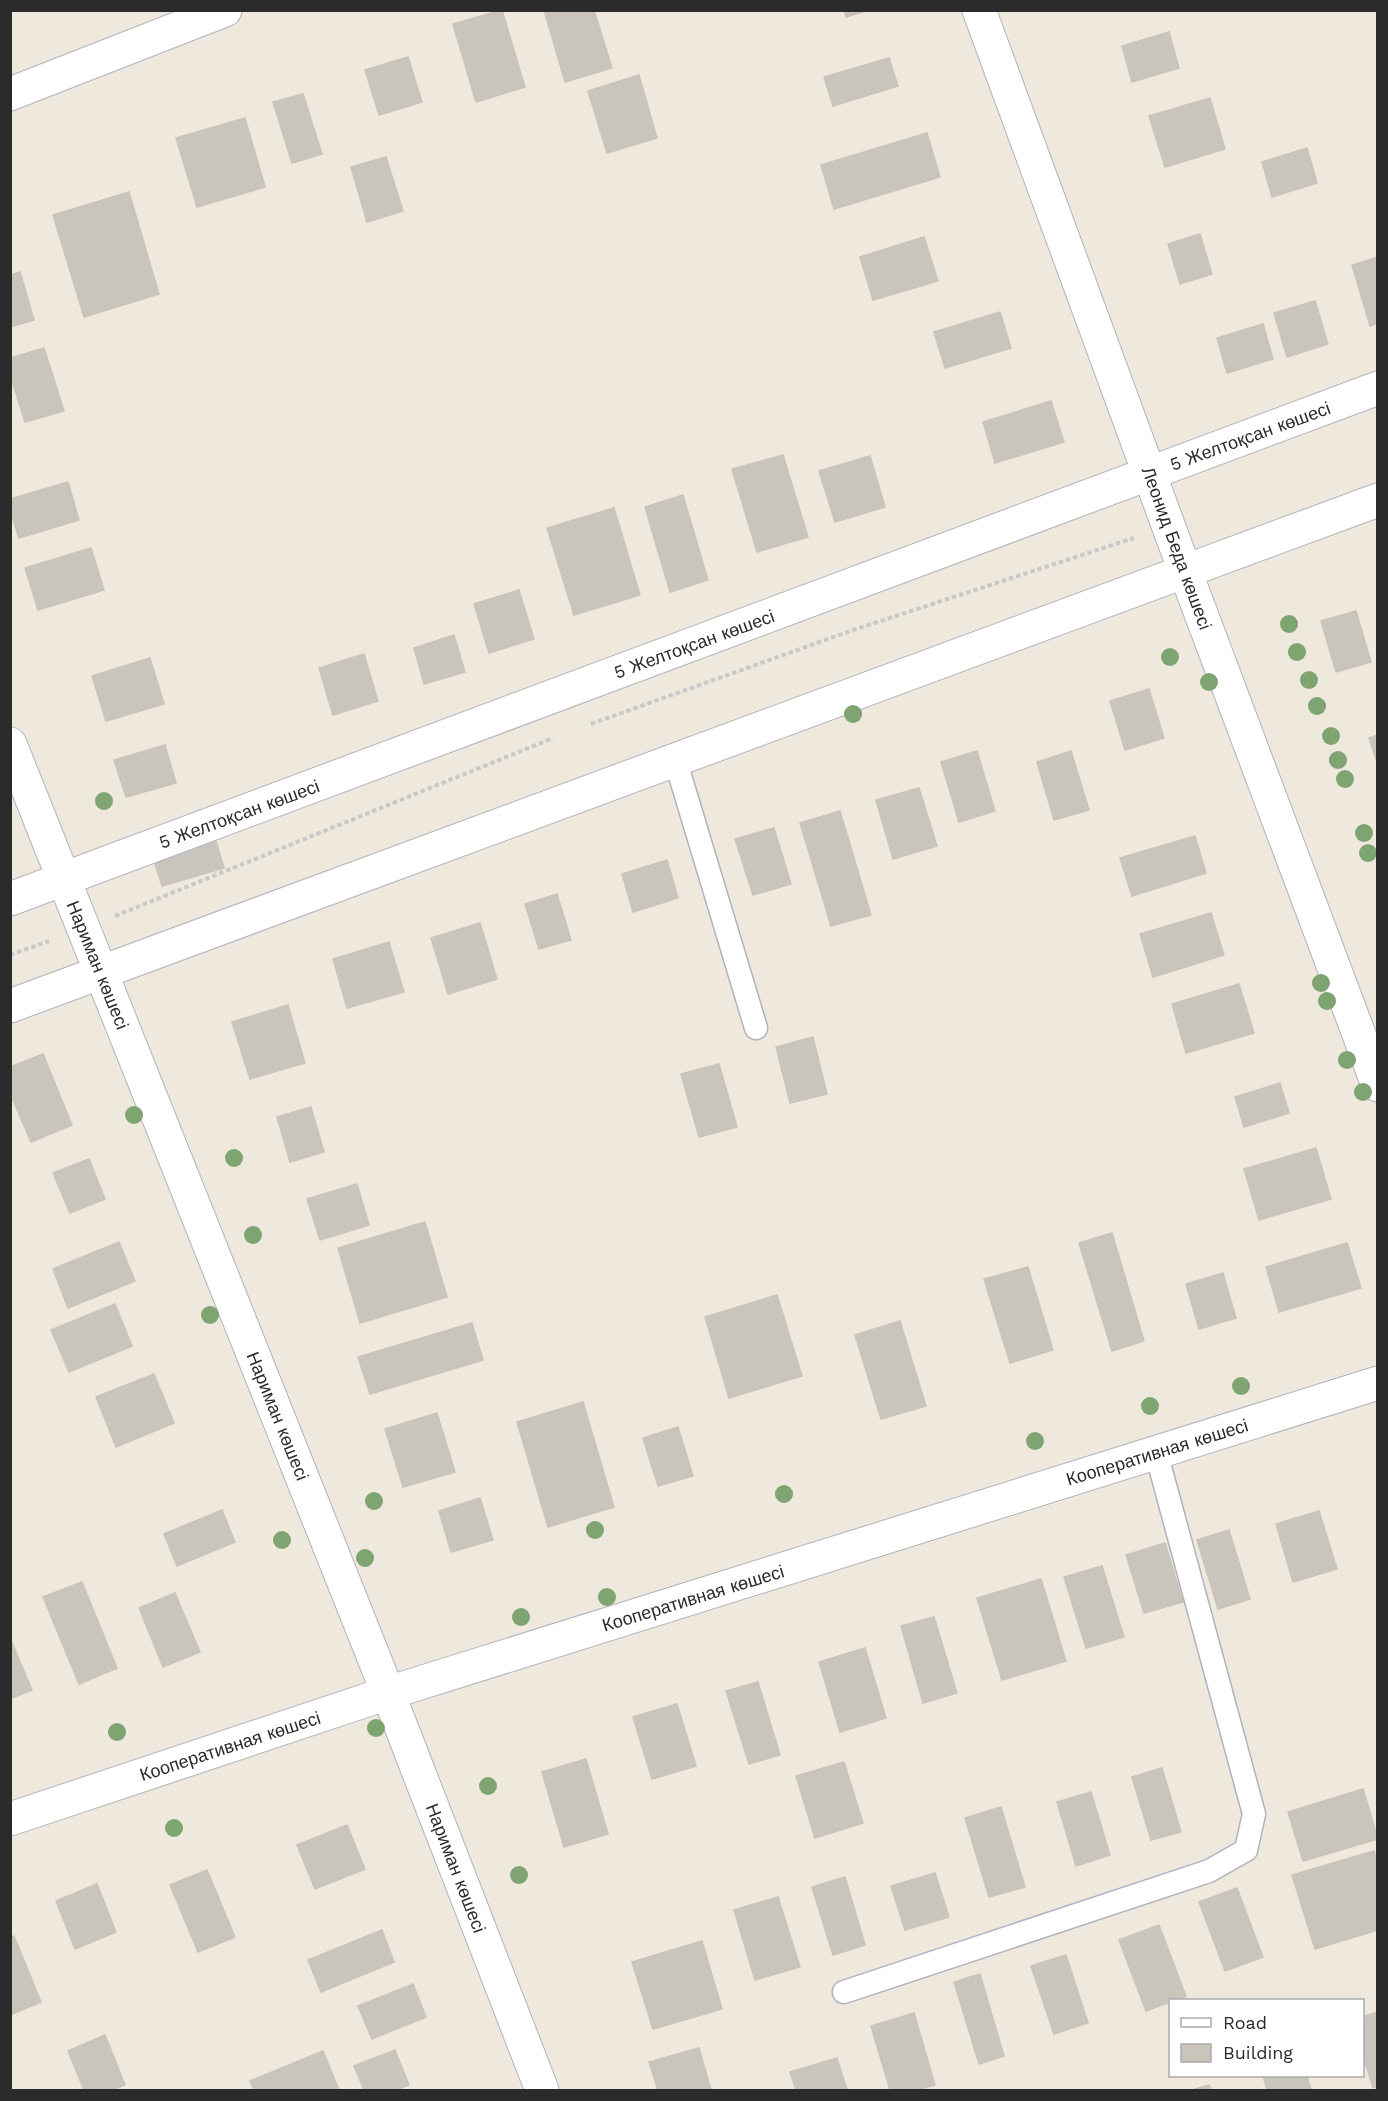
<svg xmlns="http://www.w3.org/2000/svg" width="1388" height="2101" viewBox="0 0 1388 2101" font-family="'Work Sans',sans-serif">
	<rect width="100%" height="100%" fill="#eee8dd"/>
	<path fill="#c9c5bd" stroke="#c9c4b7" stroke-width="1.5" d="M502,10L525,87L476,102L453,24Z
		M544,10H594L612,68L565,82Z
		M844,10H869L846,17Z
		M1169,32L1179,68L1132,82L1122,46Z
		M408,57L422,102L379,115L365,70Z
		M889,58L898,86L833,106L824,77Z
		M639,75L657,138L607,153L588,91Z
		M303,94L322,154L292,163L273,102Z
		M1210,98L1225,149L1165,167L1149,116Z
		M245,118L265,187L197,207L176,138Z
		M927,133L940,177L834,209L821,165Z
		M1307,148L1317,183L1272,197L1262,162Z
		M386,157L403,211L367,222L351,167Z
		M129,192L159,294L84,317L53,215Z
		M1200,234L1212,274L1180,284L1168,244Z
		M924,237L938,281L873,300L860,257Z
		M1378,257V323L1370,326L1352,265Z
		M20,272L34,320L10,327V275Z
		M1315,301L1328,344L1287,357L1274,313Z
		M1000,312L1011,348L945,368L934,332Z
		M1263,324L1273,359L1227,373L1217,338Z
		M44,348L64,411L25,422L10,374V358Z
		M1051,401L1064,442L995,463L983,422Z
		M783,455L808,537L757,552L732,469Z
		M870,456L885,507L835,522L819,471Z
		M68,482L79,520L19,538L10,510V499Z
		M683,495L708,580L670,592L645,507Z
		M614,508L640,595L574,615L547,528Z
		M91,548L104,590L38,610L25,568Z
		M519,590L534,639L489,653L474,604Z
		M1356,611L1371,662L1336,672L1321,621Z
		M454,635L465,672L424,684L414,648Z
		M364,654L378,701L333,715L319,668Z
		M150,658L164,704L106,721L92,676Z
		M1149,689L1164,738L1125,750L1110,701Z
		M1378,735V765L1369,738Z
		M165,745L176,783L126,797L114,760Z
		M977,751L995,811L959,822L941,762Z
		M1071,751L1089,810L1054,820L1037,762Z
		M919,788L937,846L893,859L876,800Z
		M840,811L871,915L831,926L800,823Z
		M774,828L791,884L753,895L735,839Z
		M214,835L224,868L162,886L152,854Z
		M1195,836L1206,873L1132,896L1120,858Z
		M667,860L678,898L633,912L622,874Z
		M557,894L571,940L539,949L525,904Z
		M1211,913L1224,955L1153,977L1140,934Z
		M480,923L497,979L448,994L431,938Z
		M389,942L404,992L347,1008L333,959Z
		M1239,984L1254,1033L1186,1053L1172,1004Z
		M288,1005L305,1063L250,1079L232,1022Z
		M813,1037L827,1094L790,1103L776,1047Z
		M43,1054L72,1125L31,1142L10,1093V1067Z
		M719,1064L737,1127L699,1137L681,1074Z
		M1280,1083L1289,1113L1244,1127L1235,1097Z
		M311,1107L324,1152L290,1162L277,1117Z
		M1316,1148L1331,1199L1259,1220L1244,1169Z
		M89,1159L105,1199L70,1213L53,1173Z
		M357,1184L369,1225L320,1240L307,1199Z
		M425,1222L447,1297L360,1323L338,1248Z
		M1112,1233L1144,1341L1112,1351L1079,1243Z
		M119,1242L135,1281L68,1308L53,1269Z
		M1347,1243L1361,1288L1279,1312L1266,1267Z
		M1028,1267L1053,1350L1010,1363L984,1279Z
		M1223,1273L1236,1318L1199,1329L1186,1284Z
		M777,1295L802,1376L729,1398L705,1317Z
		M115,1304L132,1346L69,1372L51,1330Z
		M900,1321L926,1406L881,1419L855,1335Z
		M472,1323L483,1360L370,1394L358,1357Z
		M154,1374L174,1423L116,1447L96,1397Z
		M583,1402L614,1507L548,1527L517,1422Z
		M437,1413L455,1472L403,1487L385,1429Z
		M678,1427L693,1476L658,1486L643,1438Z
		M480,1498L493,1540L451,1552L439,1511Z
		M222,1510L235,1542L177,1566L164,1534Z
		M1319,1511L1337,1569L1293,1582L1276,1524Z
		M1229,1530L1250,1599L1218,1609L1197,1540Z
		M1165,1543L1183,1602L1144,1613L1126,1555Z
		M1102,1566L1124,1637L1086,1648L1064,1577Z
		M1041,1579L1066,1661L1002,1680L977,1598Z
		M82,1582L117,1668L79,1684L43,1597Z
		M175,1593L200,1652L163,1667L139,1608Z
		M934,1617L957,1693L923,1703L901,1626Z
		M10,1638L32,1690L10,1699Z
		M865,1648L886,1718L840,1732L819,1662Z
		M758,1682L780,1755L749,1764L726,1691Z
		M677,1704L696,1766L652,1779L633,1717Z
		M586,1759L608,1834L564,1847L542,1772Z
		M844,1762L863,1823L815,1838L796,1776Z
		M1162,1768L1181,1832L1151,1840L1132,1777Z
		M1363,1789L1378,1839L1303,1861L1288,1812Z
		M1091,1792L1110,1855L1076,1866L1057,1802Z
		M1001,1807L1025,1887L989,1897L965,1818Z
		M347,1825L365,1869L315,1889L297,1845Z
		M1374,1851L1378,1862V1930L1315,1949L1292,1875Z
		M207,1870L235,1937L198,1952L170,1885Z
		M935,1873L949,1917L905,1930L891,1886Z
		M845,1877L865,1945L833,1955L812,1887Z
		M97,1884L116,1932L75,1949L56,1901Z
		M1237,1888L1263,1957L1225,1971L1199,1902Z
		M778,1897L800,1967L755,1980L734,1910Z
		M1159,1925L1186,1996L1146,2011L1119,1940Z
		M382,1930L394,1962L321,1992L308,1960Z
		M14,1936L41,2002L10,2015V1938Z
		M702,1941L722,2009L653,2029L632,1962Z
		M1066,1955L1088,2023L1054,2034L1031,1966Z
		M980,1974L1004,2056L979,2064L954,1982Z
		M413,1984L426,2017L372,2039L358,2006Z
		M1378,2012V2087L1373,2088L1362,2052V2017Z
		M914,2013L935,2085L916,2090H890L871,2026Z
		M105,2035L125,2085L111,2090H84L68,2051Z
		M699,2048L711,2090H658L649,2062Z
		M395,2050L409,2085L396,2090H364L354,2066Z
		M323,2051L339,2090H254L250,2081Z
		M837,2058L847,2090H796L790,2072Z
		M1263,2076H1307L1311,2090H1267Z
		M1209,2085L1211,2090H1192Z"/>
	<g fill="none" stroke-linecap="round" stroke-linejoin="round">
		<g stroke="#b1b2bf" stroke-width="25">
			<path id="service" d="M675,759L756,1028
				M844,1992L1209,1871L1246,1850L1254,1814L1156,1452"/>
		</g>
		<g stroke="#b1b2bf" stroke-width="35">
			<path id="minor" d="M10,744L388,1693L542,2090
				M10,899L1378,388
				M10,1006L1378,500
				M10,1819L388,1693L1378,1383"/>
		</g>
		<g stroke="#b1b2bf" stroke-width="35">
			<path id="tertiary" d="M979,10L1185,571L1378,1085
				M10,94L225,10"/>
		</g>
		<path stroke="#c8c8c8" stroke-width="4" stroke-dasharray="4.5 3" stroke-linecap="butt" d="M591,724L853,630L1134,538
			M115,916L553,738
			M10,955L49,941"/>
		<use href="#service" stroke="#fff" stroke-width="22"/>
		<use href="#minor" stroke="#fff" stroke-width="33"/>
		<use href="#tertiary" stroke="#fff" stroke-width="33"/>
	</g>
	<g fill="#7ea471">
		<circle cx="1289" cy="624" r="9"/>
		<circle cx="1297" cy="652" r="9"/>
		<circle cx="1170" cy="657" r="9"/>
		<circle cx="1309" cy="680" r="9"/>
		<circle cx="1209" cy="682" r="9"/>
		<circle cx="1317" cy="706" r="9"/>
		<circle cx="853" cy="714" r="9"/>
		<circle cx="1331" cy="736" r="9"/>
		<circle cx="1338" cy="760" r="9"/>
		<circle cx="1345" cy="779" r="9"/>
		<circle cx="104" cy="801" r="9"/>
		<circle cx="1364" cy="833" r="9"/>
		<circle cx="1368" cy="853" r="9"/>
		<circle cx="1321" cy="983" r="9"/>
		<circle cx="1327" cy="1001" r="9"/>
		<circle cx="1347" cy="1060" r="9"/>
		<circle cx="1363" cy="1092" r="9"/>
		<circle cx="134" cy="1115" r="9"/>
		<circle cx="234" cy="1158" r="9"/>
		<circle cx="253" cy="1235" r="9"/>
		<circle cx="210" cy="1315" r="9"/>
		<circle cx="1241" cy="1386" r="9"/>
		<circle cx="1150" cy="1406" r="9"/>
		<circle cx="1035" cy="1441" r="9"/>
		<circle cx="784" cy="1494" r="9"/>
		<circle cx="374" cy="1501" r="9"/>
		<circle cx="595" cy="1530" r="9"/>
		<circle cx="282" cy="1540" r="9"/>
		<circle cx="365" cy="1558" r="9"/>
		<circle cx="607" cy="1597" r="9"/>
		<circle cx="521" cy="1617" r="9"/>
		<circle cx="376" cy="1728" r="9"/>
		<circle cx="117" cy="1732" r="9"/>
		<circle cx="488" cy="1786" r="9"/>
		<circle cx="174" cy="1828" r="9"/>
		<circle cx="519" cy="1875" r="9"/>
	</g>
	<g text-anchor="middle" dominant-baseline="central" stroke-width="4.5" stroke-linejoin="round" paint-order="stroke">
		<g font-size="18" fill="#2b2b2b" stroke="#fff">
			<text transform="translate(1250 436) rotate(-20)">5 Желтоқсан көшесі</text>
			<text transform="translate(1177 548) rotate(70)">Леонид Беда көшесі</text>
			<text transform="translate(694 644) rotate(-20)">5 Желтоқсан көшесі</text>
			<text transform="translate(239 814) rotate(-20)">5 Желтоқсан көшесі</text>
			<text transform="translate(98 965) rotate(68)">Нариман көшесі</text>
			<text transform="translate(278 1416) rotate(68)">Нариман көшесі</text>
			<text transform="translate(1157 1452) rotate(-17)">Кооперативная көшесі</text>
			<text transform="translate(693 1598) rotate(-17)">Кооперативная көшесі</text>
			<text transform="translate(230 1746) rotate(-18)">Кооперативная көшесі</text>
			<text transform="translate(456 1868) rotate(69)">Нариман көшесі</text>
		</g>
	</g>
	<rect width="1388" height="2101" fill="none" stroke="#2b2b2b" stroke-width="24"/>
	<rect x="1169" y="1999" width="195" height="78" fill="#ffffff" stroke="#aaaaaa" stroke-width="1.5"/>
	<rect x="1181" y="2018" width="30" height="9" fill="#ffffff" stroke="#aaaaaa" stroke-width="1.5"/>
	<text x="1223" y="2029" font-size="18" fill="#2b2b2b">Road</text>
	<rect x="1181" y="2044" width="30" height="18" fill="#c9c5bd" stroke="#aaaaaa" stroke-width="1.5"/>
	<text x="1223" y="2059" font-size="18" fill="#2b2b2b">Building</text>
</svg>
